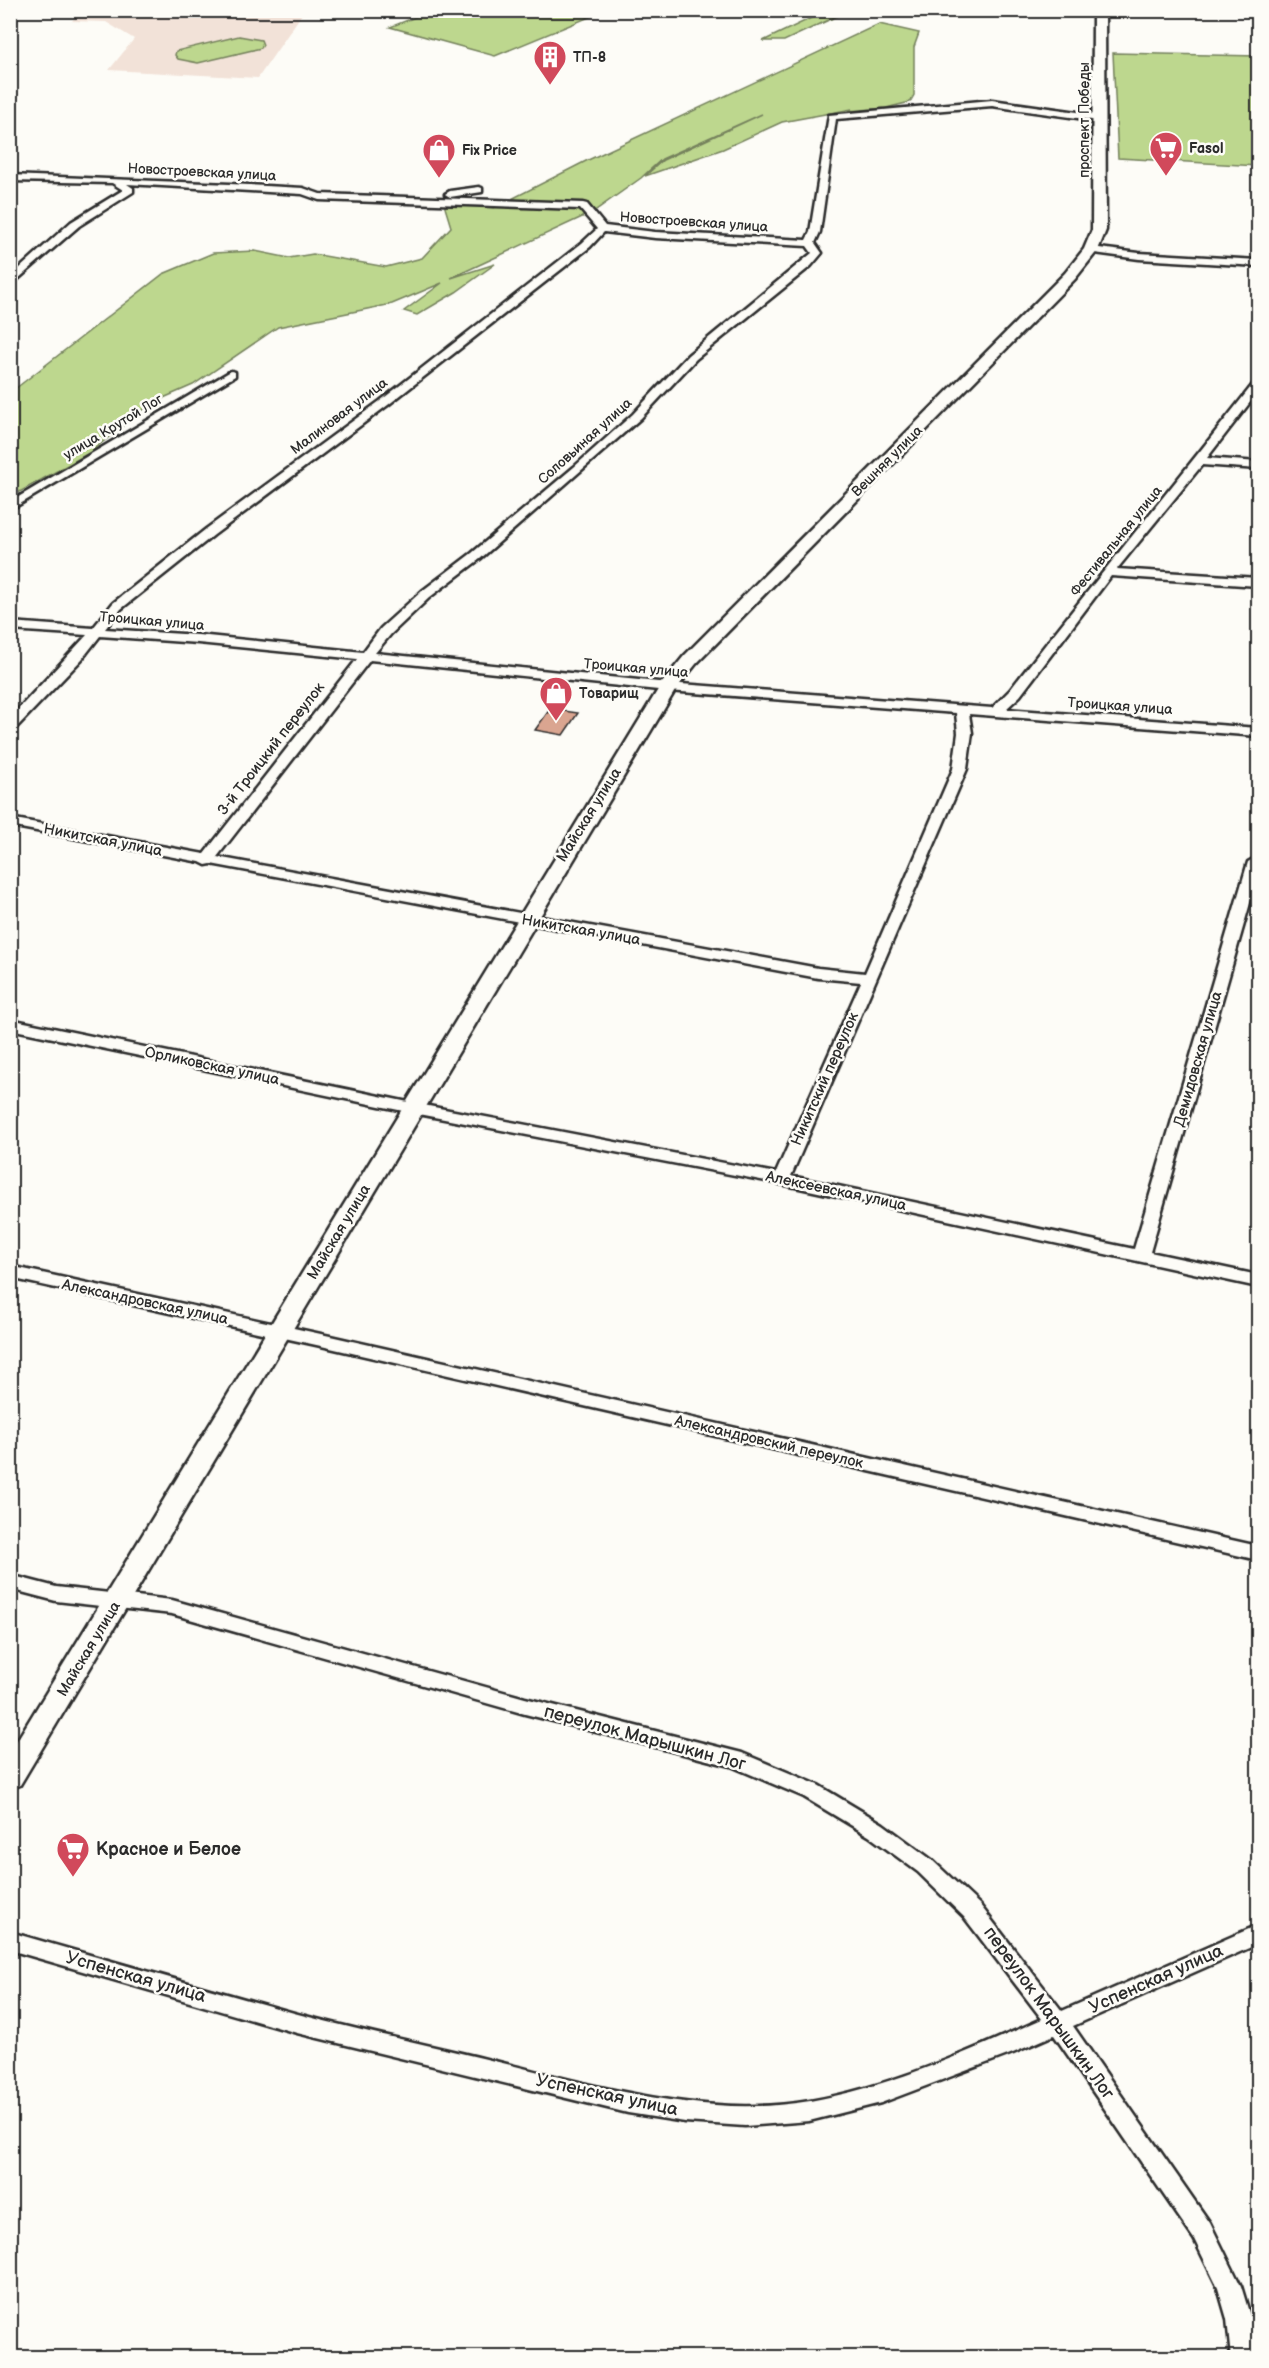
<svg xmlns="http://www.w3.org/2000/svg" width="1269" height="2368" viewBox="0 0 1269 2368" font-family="'Balsamiq Sans',sans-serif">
	<rect width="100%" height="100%" fill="#fdfcf7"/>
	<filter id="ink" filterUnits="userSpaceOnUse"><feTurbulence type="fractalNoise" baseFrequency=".0167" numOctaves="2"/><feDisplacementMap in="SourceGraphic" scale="12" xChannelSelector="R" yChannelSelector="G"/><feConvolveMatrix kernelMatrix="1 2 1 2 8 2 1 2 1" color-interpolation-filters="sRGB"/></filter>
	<g filter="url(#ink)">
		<path fill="#f2e2d8" d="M81,10L304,11L258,78L109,70L134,39L106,22L72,21Z"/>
		<path fill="#bdd78e" stroke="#74815c" stroke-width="1.5" d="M433,10H604V11L495,56L390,27Z
			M828,10L848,11L784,41H763Z
			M879,24L919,33L914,47V95L910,102L886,108L848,111L852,109L782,122L723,149L645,176L663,160L762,114L662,159L641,178L593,212L451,278L495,264L456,292L417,315L404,311L442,283L392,304L278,327L193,385L152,403L89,453L16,494H11V392L163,274L213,253L255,251L289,258L313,254L386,267L422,258L451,227L443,201L494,208L586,161Z
			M239,36L261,40L263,45L261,48L198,63L178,59L175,55L176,51Z
			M1113,53L1258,56V166L1118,158Z"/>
		<path fill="#daa590" stroke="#2b2b2b" stroke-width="1.5" d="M550,709L578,713L563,735L535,730Z"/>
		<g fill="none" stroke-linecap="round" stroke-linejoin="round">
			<g stroke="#2b2b2b" stroke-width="5">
				<path id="street" d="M992,100L1099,115L1104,118L1099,121L992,106L836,119L820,232L815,243L822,253L811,266L696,359L641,418L480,559L430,597L391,634L375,653L668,683L992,708L1010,690C1090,587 1173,486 1254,383L1258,382V392L1207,458L1258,462V469L1202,465L1117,569L1258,578V586L1111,576L1020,696L1006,709L1258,728V736L969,714L972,733L967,769L791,1176L1134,1249L1248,862L1255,858L1258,859V875L1150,1252L1258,1275V1287L781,1184L413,1113L10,1029V1019L413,1103L776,1173L861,982L818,978L211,864L206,865L200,862L10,826V818L204,854L357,659L198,643L100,636L82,659L15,729L10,730V718L87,635L10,630V622L93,628L113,603L206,529L380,401L582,243L597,229L580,209L319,200L302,194L127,184L133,188V192L79,226L10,286V277L71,222L123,190L112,183L10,181V175L230,184L303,188L320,194L583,203L587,204L605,226L655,232L806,240L810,232L829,115ZM604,232L655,238L807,246L812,253L688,355L633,414L574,467L472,553L422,591L381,628L363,652L198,635L105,629L121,609L214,535L388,405L590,247ZM370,660L668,691L956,713L958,733L953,769L865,973L818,968L217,857Z
					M479,187L482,188V192L450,197L445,194L450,191Z
					M1091,247L1139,253L1258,260V266L1139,259L1087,252V248Z
					M231,371L235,372V376L10,510V502Z
					M10,1266L330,1336L1258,1546V1560L330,1348L10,1278Z
					M10,1575L56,1587L172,1600L525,1698L742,1753L818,1785L883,1824L932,1860L980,1905L1062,2011L1258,1925V1944L1073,2026L1210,2223L1241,2286L1251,2319L1255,2358H1231L1227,2319L1218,2288L1194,2239L1054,2035L1013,2053L881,2103L809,2121L745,2126L685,2122L628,2113L297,2033L10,1950V1932C105,1959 200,1987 294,2013C356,2030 420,2043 482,2058C588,2083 700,2120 810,2101C890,2087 968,2052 1042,2019L964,1917L918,1872L869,1836L804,1797L731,1766L525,1714L172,1614L56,1601L10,1589Z"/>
			</g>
			<g stroke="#2b2b2b" stroke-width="5">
				<path id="secondary" d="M1093,10H1105L1106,230L1098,250L1075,279L696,664L676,689L20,1785L10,1788V1752L662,683L684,656L1065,273L1084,249L1092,230Z"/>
			</g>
			<use href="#street" fill="#fdfcf7" fill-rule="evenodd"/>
			<use href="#secondary" fill="#fdfcf7" fill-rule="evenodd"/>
		</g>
	</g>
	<defs>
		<g id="building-pin" transform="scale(1.725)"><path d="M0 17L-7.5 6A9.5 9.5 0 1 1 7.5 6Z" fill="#d1495b" stroke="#fdfcf7"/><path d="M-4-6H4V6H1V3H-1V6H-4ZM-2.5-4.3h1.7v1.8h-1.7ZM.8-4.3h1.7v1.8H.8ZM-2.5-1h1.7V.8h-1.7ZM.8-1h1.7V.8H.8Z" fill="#fff"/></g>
		<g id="supermarket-pin" transform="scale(1.725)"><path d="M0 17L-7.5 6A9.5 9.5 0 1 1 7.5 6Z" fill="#d1495b" stroke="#fdfcf7"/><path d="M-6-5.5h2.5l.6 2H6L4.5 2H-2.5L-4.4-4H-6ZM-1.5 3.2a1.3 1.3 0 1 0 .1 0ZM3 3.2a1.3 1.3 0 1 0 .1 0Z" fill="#fff"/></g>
		<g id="shop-pin" transform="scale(1.725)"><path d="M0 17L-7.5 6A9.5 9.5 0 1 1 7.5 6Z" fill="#d1495b" stroke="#fdfcf7"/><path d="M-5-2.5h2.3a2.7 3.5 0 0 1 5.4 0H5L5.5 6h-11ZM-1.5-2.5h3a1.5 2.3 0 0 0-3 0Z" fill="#fff"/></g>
	</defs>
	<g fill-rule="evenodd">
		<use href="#building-pin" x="550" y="57"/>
		<use href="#supermarket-pin" x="1166" y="148"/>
		<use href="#shop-pin" x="439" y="150"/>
		<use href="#shop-pin" x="556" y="693"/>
		<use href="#supermarket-pin" x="73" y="1849"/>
	</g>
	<g text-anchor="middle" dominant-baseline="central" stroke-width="5" stroke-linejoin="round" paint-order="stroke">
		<g font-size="14" font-weight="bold" fill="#2b2b2b" stroke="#fdfcf7" text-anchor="start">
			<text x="573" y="57">ТП-8</text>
			<text x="1189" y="148">Fasol</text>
			<text x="462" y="150">Fix Price</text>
			<text x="579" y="693">Товарищ</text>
		</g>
		<g font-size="14" fill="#2b2b2b" stroke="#fdfcf7">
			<text transform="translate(1084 120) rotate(-90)">проспект Победы</text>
			<text transform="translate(202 172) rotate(3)">Новостроевская улица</text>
			<text transform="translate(694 222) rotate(4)">Новостроевская улица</text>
			<text transform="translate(339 416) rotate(-37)">Малиновая улица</text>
			<text transform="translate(113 427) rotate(-31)">улица Крутой Лог</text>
			<text transform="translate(585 441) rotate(-42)">Соловьиная улица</text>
			<text transform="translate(887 461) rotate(-45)">Вешняя улица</text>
			<text transform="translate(1116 541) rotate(-51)">Фестивальная улица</text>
			<text transform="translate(152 621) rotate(5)">Троицкая улица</text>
			<text transform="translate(636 668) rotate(5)">Троицкая улица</text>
			<text transform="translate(1120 706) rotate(4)">Троицкая улица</text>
		</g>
		<g font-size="15" fill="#2b2b2b" stroke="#fdfcf7">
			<text transform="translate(271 749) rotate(-52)">3-й Троицкий переулок</text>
			<text transform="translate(589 815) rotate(-58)">Майская улица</text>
			<text transform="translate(103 840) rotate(11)">Никитская улица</text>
			<text transform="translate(581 930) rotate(10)">Никитская улица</text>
			<text transform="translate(1198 1059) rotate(-74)">Демидовская улица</text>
			<text transform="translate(212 1066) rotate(12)">Орликовская улица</text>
			<text transform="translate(825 1079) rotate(-66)">Никитский переулок</text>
			<text transform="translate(836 1191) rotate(12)">Алексеевская улица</text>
			<text transform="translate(339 1232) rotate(-59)">Майская улица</text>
			<text transform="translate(145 1302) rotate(12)">Александровская улица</text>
			<text transform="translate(769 1442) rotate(13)">Александровский переулок</text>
			<text transform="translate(89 1649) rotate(-59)">Майская улица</text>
		</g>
		<g font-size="18" fill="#2b2b2b" stroke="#fdfcf7">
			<text transform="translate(645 1738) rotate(15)">переулок Марышкин Лог</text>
			<text transform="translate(136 1977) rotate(16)">Успенская улица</text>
			<text transform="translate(1156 1979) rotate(-24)">Успенская улица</text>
			<text transform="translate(1049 2013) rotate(54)">переулок Марышкин Лог</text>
			<text transform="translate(607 2095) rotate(12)">Успенская улица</text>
		</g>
		<g font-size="18" font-weight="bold" fill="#2b2b2b" stroke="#fdfcf7" text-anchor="start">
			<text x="96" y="1849">Красное и Белое</text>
		</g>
	</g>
	<rect width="1269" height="2368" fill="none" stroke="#fdfcf7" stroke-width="36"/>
	<rect x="18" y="18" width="1233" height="2332" fill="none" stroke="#2b2b2b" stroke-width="2" filter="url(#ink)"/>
</svg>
